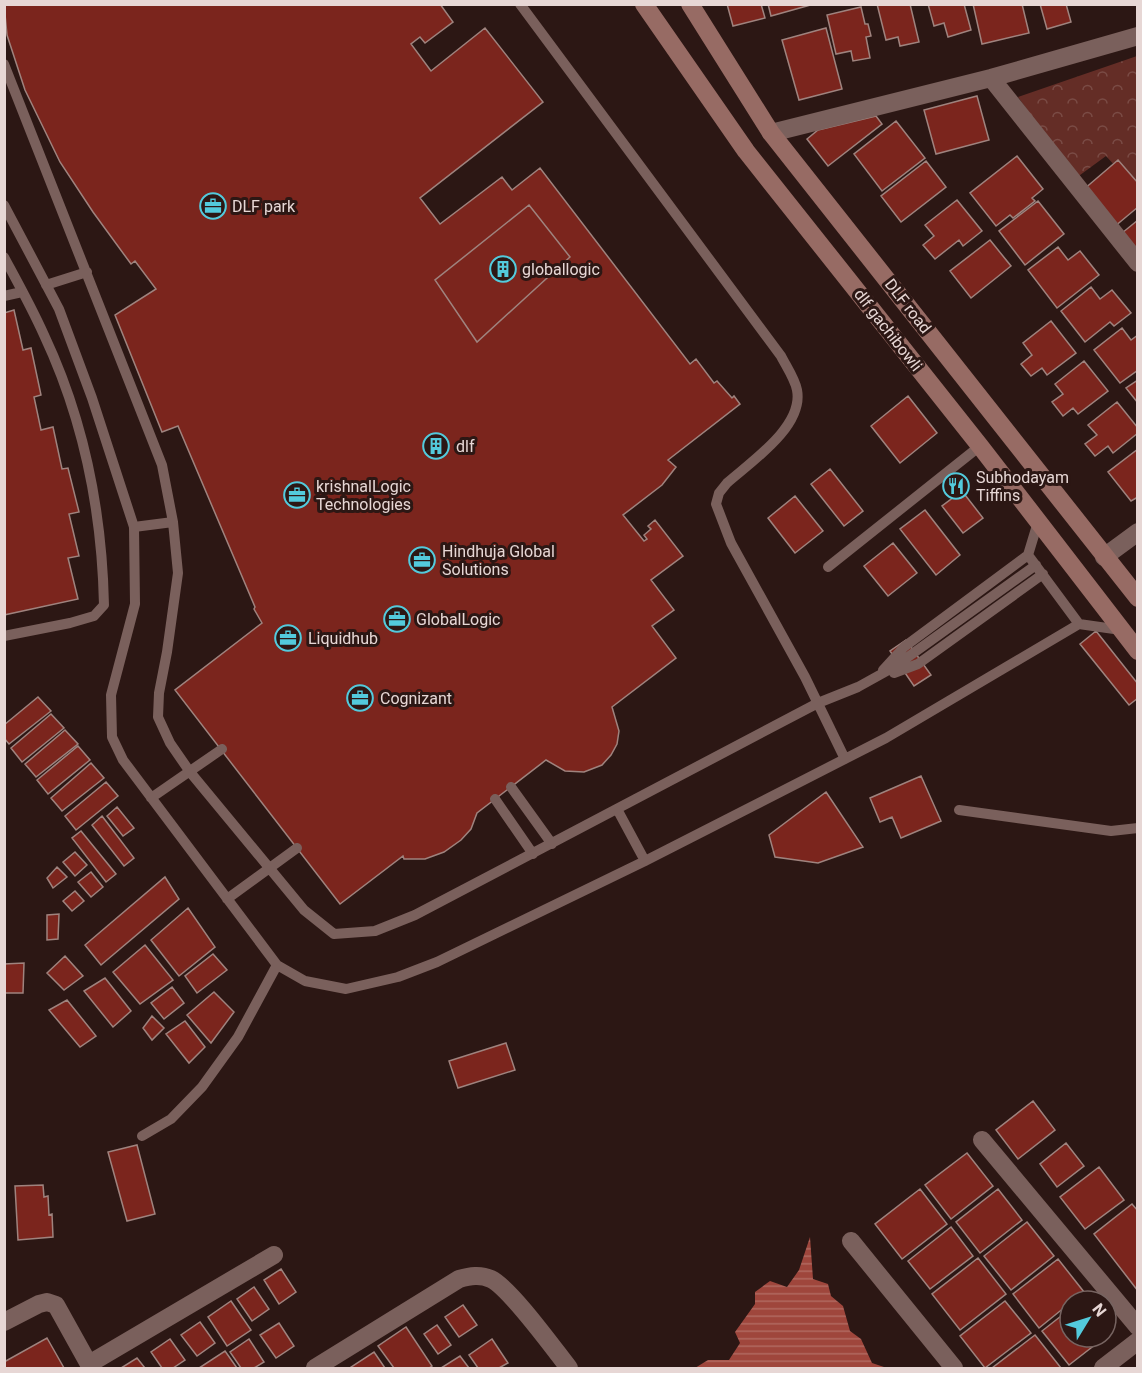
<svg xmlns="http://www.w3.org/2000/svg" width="1142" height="1373" viewBox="0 0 1142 1373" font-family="Roboto,sans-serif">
	<defs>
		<pattern id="park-crowns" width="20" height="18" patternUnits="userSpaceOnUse" patternTransform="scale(1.5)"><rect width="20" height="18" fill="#642d26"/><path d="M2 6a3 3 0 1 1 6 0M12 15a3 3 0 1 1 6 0" fill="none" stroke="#7a4b45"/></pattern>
		<pattern id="water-rules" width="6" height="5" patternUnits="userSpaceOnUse" patternTransform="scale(1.5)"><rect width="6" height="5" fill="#9f463c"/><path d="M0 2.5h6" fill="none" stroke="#b16960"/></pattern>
	</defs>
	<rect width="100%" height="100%" fill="#2c1714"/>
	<path fill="url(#park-crowns)" d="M1137,56V190L1106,156L1076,178L1018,97Z"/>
	<path fill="url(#water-rules)" d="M810,1237L813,1279L828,1284L831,1296L843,1306L850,1331L861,1339L872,1363L887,1368H695L708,1360H729L740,1343L735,1332L755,1304V1292L770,1281L787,1287L799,1270Z"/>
	<path fill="#7b251d" stroke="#9f837e" stroke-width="1.5" d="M4,4H440L453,22L425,43L420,37L411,44L431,71L485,28L543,102L420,198L440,224L502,177L512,190L540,168L690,364L696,359L714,383L717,381L732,398L734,396L740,404L668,460L676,467L662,485L623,515L644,541L647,539L644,535L651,529L648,526L655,520L683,556L651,580L674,610L652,626L676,658L612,707L619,731L617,744L611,755L602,765L584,772L565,771L546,760L477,813L471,829L461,840L444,852L425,859H404L403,856L340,904L175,690L262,623L254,609L255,607L178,426L162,432L115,315L156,289L135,261L131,264L93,212L60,162L25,90L7,35Z
		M727,4H761L765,18L733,26Z
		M768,4H814L771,16Z
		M877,4H910L919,42L900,46L898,37L886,40Z
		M928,4H964L971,30L948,37L944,23L934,26Z
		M973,4H1022L1029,33L982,44Z
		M1040,4H1066L1071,22L1047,29Z
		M861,7L865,24H868L871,36L866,37L870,58L853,61L851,51L836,54L827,15Z
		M826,28L842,89L799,100L782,40Z
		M977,96L989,140L936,154L924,110Z
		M876,116L882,124L828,166L807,139L818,130Z
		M896,121L925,158L882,191L854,154Z
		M1017,156L1043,189L1032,198L1035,201L1013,218L1010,215L996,226L970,193Z
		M1118,160L1138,183V207L1114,227L1083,190Z
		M926,161L946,187L901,222L881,196Z
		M957,200L982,231L963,246L959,240L935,259L923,245L934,236L925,225Z
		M1038,201L1064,234L1025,265L999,231Z
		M529,205L570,257L477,342L435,280Z
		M1138,220V253L1122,233Z
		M990,240L1011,266L971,298L950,271Z
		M1058,247L1068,260L1080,251L1099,275L1057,308L1028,270Z
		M1091,287L1100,299L1112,290L1131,313L1114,326L1110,322L1085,342L1061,311Z
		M14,310L23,350L31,348L41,395L34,397L41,430L53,427L62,469L68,468L79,512L69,514L79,556L68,558L78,599L4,615V313Z
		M1051,321L1076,353L1047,375L1042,368L1031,376L1021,364L1032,355L1023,343Z
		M1122,328L1131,340L1138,335V370L1120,383L1094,350Z
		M1084,361L1108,391L1078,414L1073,408L1063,416L1052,402L1063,394L1055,384Z
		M1138,380V403L1126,388Z
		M908,396L937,433L900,463L871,426Z
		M1117,402L1138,428V433L1113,453L1108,446L1095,456L1085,444L1097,435L1088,425Z
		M1138,449V497L1131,501L1108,472Z
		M830,469L863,511L844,526L811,484Z
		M962,491L983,518L963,533L942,506Z
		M795,496L823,531L795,553L768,518Z
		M925,510L960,555L936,575L900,529Z
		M893,543L917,573L888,596L864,566Z
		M1096,631L1138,684V698L1129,705L1080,644Z
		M906,640L931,675L914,686L890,651Z
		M38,697L51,711L9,744L4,738V725Z
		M51,714L64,728L22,762L11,748Z
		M65,730L78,744L36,777L25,764Z
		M78,746L90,760L48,794L37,780Z
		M91,763L104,778L62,811L51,798Z
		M921,776L941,821L901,838L892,817L880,822L870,798Z
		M106,782L118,796L76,830L65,816Z
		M826,792L863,847L818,863L775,857L769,835Z
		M117,807L134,828L123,836L107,816Z
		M102,816L134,858L124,866L92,825Z
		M81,831L116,874L106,882L72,838Z
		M75,852L87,865L75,876L63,862Z
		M57,867L67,877L53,888L47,878Z
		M91,872L103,887L91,897L78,882Z
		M165,877L179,899L101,965L85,945Z
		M75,891L84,901L72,911L63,901Z
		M188,908L215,947L179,976L151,940Z
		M59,914L58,939L47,940V915Z
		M145,945L173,980L140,1004L113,972Z
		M213,954L227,970L197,993L185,976Z
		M65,956L83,976L64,990L47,973Z
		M24,963L23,993H4V964Z
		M105,978L131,1011L113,1027L84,991Z
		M172,987L184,1003L164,1019L151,1003Z
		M214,992L234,1012L211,1043L187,1015Z
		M67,1000L96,1036L80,1047L49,1010Z
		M152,1016L164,1028L152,1040L143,1028Z
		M185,1021L205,1047L189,1063L166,1034Z
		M506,1043L515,1070L458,1088L449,1061Z
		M1033,1101L1055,1130L1018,1159L996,1130Z
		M1066,1143L1084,1166L1057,1187L1040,1164Z
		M137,1145L155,1214L127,1221L108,1152Z
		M967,1153L993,1186L951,1219L925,1185Z
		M1099,1167L1124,1200L1085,1229L1060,1197Z
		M43,1185L44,1197L48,1196L49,1215L52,1214L53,1237L18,1240L15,1186Z
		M920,1189L947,1224L902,1259L875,1224Z
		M998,1189L1022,1220L980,1253L956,1222Z
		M1132,1204L1138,1211V1291L1094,1234Z
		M1027,1222L1054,1256L1011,1290L984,1256Z
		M951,1227L973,1256L930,1289L908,1261Z
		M978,1258L1006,1294L960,1330L932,1294Z
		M1058,1259L1084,1292L1073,1301H1070V1303L1039,1328L1013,1294Z
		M281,1269L296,1292L279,1304L264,1280Z
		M254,1287L269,1309L252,1321L237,1299Z
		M231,1301L251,1330L227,1346L208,1317Z
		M1005,1301L1031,1333L985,1368L960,1336Z
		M463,1305L477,1325L459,1337L445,1317Z
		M1070,1309V1337H1105L1069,1365L1042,1331Z
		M200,1322L215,1343L197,1356L181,1335Z
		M279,1323L294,1346L276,1358L260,1335Z
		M437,1325L451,1345L438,1354L424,1334Z
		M406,1327L432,1366L429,1368H394L378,1346Z
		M1035,1335L1061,1368H992Z
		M47,1338L64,1368H4V1362Z
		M170,1339L185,1360L173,1368H162L151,1352Z
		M249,1339L264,1362L254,1368H241L230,1352Z
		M492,1339L508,1363L499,1368H478L469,1355Z
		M225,1351L237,1368H199Z
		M374,1352L385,1368H352L351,1367Z
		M460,1356L469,1368H441Z
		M137,1358L145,1368H121Z"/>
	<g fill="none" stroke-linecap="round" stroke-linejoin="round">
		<path stroke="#7a605c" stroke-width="10" d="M520,4L781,356C786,366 795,379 797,390C804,426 752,461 727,483L719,493L716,504L731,543L805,677L845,759
			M4,64L162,465L173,522L178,573L167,652L159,693L158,717L170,743L190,772L304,910L334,934L375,931L415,915L818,703L858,687L894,667L1036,565
			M4,205L59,309L92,398L134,527L135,604L111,695L112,737L123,760L277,965L305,981L346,989L398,977L437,962L645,861L886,738L1079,624
			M4,257C18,283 32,308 44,335C84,420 102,512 104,605L94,616L70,623L4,636
			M46,285L87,272
			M4,296L22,292
			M1038,522L1028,555L1079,624L1121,630
			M134,527L173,522
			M828,567L980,446
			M883,670L904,647L1028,555
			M894,673L918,664L1043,574
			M511,787L552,844
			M151,798L222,749
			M495,799L533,854
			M617,809L645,861
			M959,810L1111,831L1138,828
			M227,899L297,848
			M142,1136L171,1119L202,1087L238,1037L277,965"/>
		<path stroke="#7a605c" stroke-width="18" d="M991,78L1138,263
			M771,133L991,78L1138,36
			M1104,557L1138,532
			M982,1140L1138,1327
			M851,1241L954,1368
			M4,1322L39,1304L47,1302L56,1305L91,1368
			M89,1364L274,1255
			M315,1368L459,1279C470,1276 480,1274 491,1279C510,1288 554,1349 569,1368
			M1103,1368L1138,1341"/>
		<path stroke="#976b64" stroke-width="18" d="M644,4L746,151L980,446L1138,651
			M690,4L771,133L1138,598"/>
	</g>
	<defs>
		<g id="office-ring" transform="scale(1.35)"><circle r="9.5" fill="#2c1714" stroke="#53cadc" stroke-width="1.5"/><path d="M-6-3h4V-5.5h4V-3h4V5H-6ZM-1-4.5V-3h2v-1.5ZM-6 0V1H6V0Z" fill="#53cadc"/></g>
		<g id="building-ring" transform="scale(1.35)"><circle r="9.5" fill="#2c1714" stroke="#53cadc" stroke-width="1.5"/><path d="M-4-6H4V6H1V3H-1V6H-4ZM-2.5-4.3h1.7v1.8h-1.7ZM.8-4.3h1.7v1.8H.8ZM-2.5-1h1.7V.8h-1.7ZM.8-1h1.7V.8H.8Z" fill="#53cadc"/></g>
		<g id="restaurant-ring" transform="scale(1.35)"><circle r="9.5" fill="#2c1714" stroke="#53cadc" stroke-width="1.5"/><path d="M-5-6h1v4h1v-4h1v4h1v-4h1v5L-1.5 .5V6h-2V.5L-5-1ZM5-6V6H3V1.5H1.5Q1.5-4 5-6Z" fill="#53cadc"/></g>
	</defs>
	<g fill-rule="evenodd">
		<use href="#office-ring" x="213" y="206"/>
		<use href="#building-ring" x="503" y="269"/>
		<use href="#building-ring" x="436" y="446"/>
		<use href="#restaurant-ring" x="956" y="486"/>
		<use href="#office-ring" x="297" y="495"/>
		<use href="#office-ring" x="422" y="560"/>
		<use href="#office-ring" x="397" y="619"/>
		<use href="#office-ring" x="288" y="638"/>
		<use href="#office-ring" x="360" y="698"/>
	</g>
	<g text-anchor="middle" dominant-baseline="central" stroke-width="6" stroke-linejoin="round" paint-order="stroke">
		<g font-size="16" fill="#e7d7d5" stroke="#2c1714" text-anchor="start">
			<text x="232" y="206">DLF park</text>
			<text x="522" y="269">globallogic</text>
			<text x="456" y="446">dlf</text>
			<text x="976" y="477">Subhodayam<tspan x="976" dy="18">Tiffins</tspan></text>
			<text x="316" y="486">krishnalLogic<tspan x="316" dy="18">Technologies</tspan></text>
			<text x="442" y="551">Hindhuja Global<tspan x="442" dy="18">Solutions</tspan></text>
			<text x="416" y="619">GlobalLogic</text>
			<text x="308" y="638">Liquidhub</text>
			<text x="380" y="698">Cognizant</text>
		</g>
		<g font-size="16" fill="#e7d7d5" stroke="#2c1714">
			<text transform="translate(908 306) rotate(52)">DLF road</text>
			<text transform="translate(888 330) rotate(52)">dlf gachibowli</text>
		</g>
	</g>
	<rect width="1142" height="1373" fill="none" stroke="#e7d7d5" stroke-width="12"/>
	<g transform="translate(1088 1319) rotate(52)"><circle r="28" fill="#2c1714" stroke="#776461" stroke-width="1.5"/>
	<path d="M0-4.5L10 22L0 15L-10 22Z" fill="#53cadc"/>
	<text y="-9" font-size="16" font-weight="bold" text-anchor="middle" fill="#e7d7d5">N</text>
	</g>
</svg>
